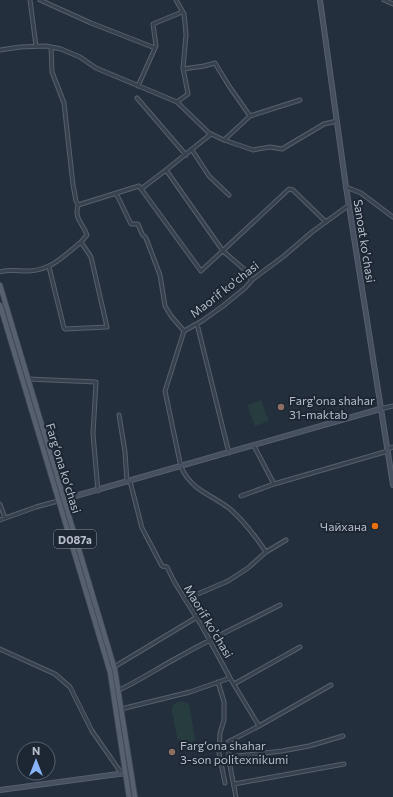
<svg xmlns="http://www.w3.org/2000/svg" width="393" height="797" viewBox="0 0 393 797" font-family="Commissioner,sans-serif">
	<rect width="100%" height="100%" fill="#242f3e"/>
	<path fill="#263c3f" d="M261,400L269,421L255,426L247,405Z
		M181,701L187,703L189,705L195,738L194,741L190,746L188,747L182,746L178,741L172,711C172,705 175,702 181,701Z"/>
	<g fill="none" stroke-linecap="round" stroke-linejoin="round">
		<g stroke="#565f6c" stroke-width="5">
			<path id="street" d="M30,0L36,46
				M40,0L91,23L155,48
				M176,0L184,14L185,23L186,35L183,68L188,94L177,102L209,133L224,140L253,150L270,147L282,149L324,124L337,121
				M384,0L393,4
				M51,47L52,72L64,103L73,185L76,201L78,205
				M0,50L20,47L46,46L61,49L80,57L96,68L177,102
				M183,69L204,66L215,63L229,86L250,116
				M138,86L156,46L153,24L182,12
				M137,98L186,155
				M224,140L250,116L300,100
				M192,150L209,176L229,195
				M166,170L211,134
				M346,187L361,193L393,217
				M141,189L166,170L223,251L245,270L251,280
				M116,193L131,224H138L142,234L146,238L160,275L165,306L171,316L184,331
				M81,242L87,235C83,223 74,220 78,205L139,186L201,271L289,189L293,190L326,222
				M0,272C9,269 19,271 29,271C51,270 64,256 81,242L91,257L107,327L65,329L64,328L49,267
				M197,324L229,453
				M28,379L96,382L93,434L98,491
				M380,409L393,406
				M119,415L125,452L127,482
				M254,446L274,484
				M387,449L393,447
				M130,481L142,528L162,566L167,567L175,583L203,628L230,678L259,726
				M241,496L274,484L388,451
				M0,504L5,518
				M0,520L36,507L58,501
				M266,552C256,537 244,521 230,509C211,494 192,491 181,467L165,391L184,331L202,321L223,306L245,288L253,279L284,256L312,232L349,205
				M186,599L228,581L248,568L266,552L286,540
				M0,649L55,674L70,687L92,731L122,774
				M114,667L197,617
				M218,682L224,702V720L220,733L219,753L225,783
				M234,684L300,647
				M119,690C139,681 156,669 175,659C210,639 245,623 280,605
				M121,709L190,692L230,678
				M229,757L282,751L309,746L343,736
				M234,784L344,764
				M236,797L230,766L228,742L259,726L331,685"/>
		</g>
		<g stroke="#565f6c" stroke-width="6">
			<path id="secondary" d="M320,0L346,187L393,485
				M58,501L380,409
				M0,790L126,773"/>
		</g>
		<g stroke="#414a57" stroke-width="6">
			<path id="primary" d="M0,285L115,670L135,797
				M0,305L110,672L129,797"/>
		</g>
		<use href="#street" stroke="#38414e" stroke-width="3"/>
		<use href="#secondary" stroke="#465061" stroke-width="4"/>
		<use href="#primary" stroke="#56606e" stroke-width="4.5"/>
	</g>
	<g fill="#8d6e63" stroke="#1d2633" stroke-width="1.5">
		<circle cx="281" cy="407" r="4"/>
		<circle cx="172" cy="752" r="4"/>
	</g>
	<circle fill="#e8710a" stroke="#1d2633" stroke-width="1.5" cx="375" cy="526" r="4"/>
	<g text-anchor="middle" dominant-baseline="central" stroke-width="4" stroke-linejoin="round" paint-order="stroke">
		<rect fill="#1d2633" stroke="#878f9c" stroke-width="1" x="54" y="530" width="42" height="18" rx="3"/>
		<g font-size="11" font-weight="bold" fill="#b4bcc9">
			<text x="75" y="539">D087a</text>
		</g>
		<g font-size="12" fill="#b4bcc9" stroke="#1d2633">
			<text transform="translate(365 241) rotate(81)">Sanoat ko'chasi</text>
			<text transform="translate(224 289) rotate(-38)">Maorif ko'chasi</text>
			<text transform="translate(64 468) rotate(73)">Fargʻona koʻchasi</text>
			<text transform="translate(209 621) rotate(59)">Maorif ko'chasi</text>
		</g>
		<g font-size="12" fill="#b4bcc9" stroke="#1d2633" text-anchor="start">
			<text x="289" y="400">Farg'ona shahar<tspan x="289" dy="14">31-maktab</tspan></text>
			<text x="367" y="526" text-anchor="end">Чайхана</text>
			<text x="180" y="745">Farg‘ona shahar<tspan x="180" dy="14">3-son politexnikumi</tspan></text>
		</g>
	</g>
	<g transform="translate(36 761)"><circle r="19" fill="#1d2633" stroke="#59626f"/>
	<path d="M0-3L7 15L0 10L-7 15Z" fill="#8ab4f8"/>
	<text y="-6" font-size="11" font-weight="bold" text-anchor="middle" fill="#b4bcc9">N</text>
	</g>
</svg>
